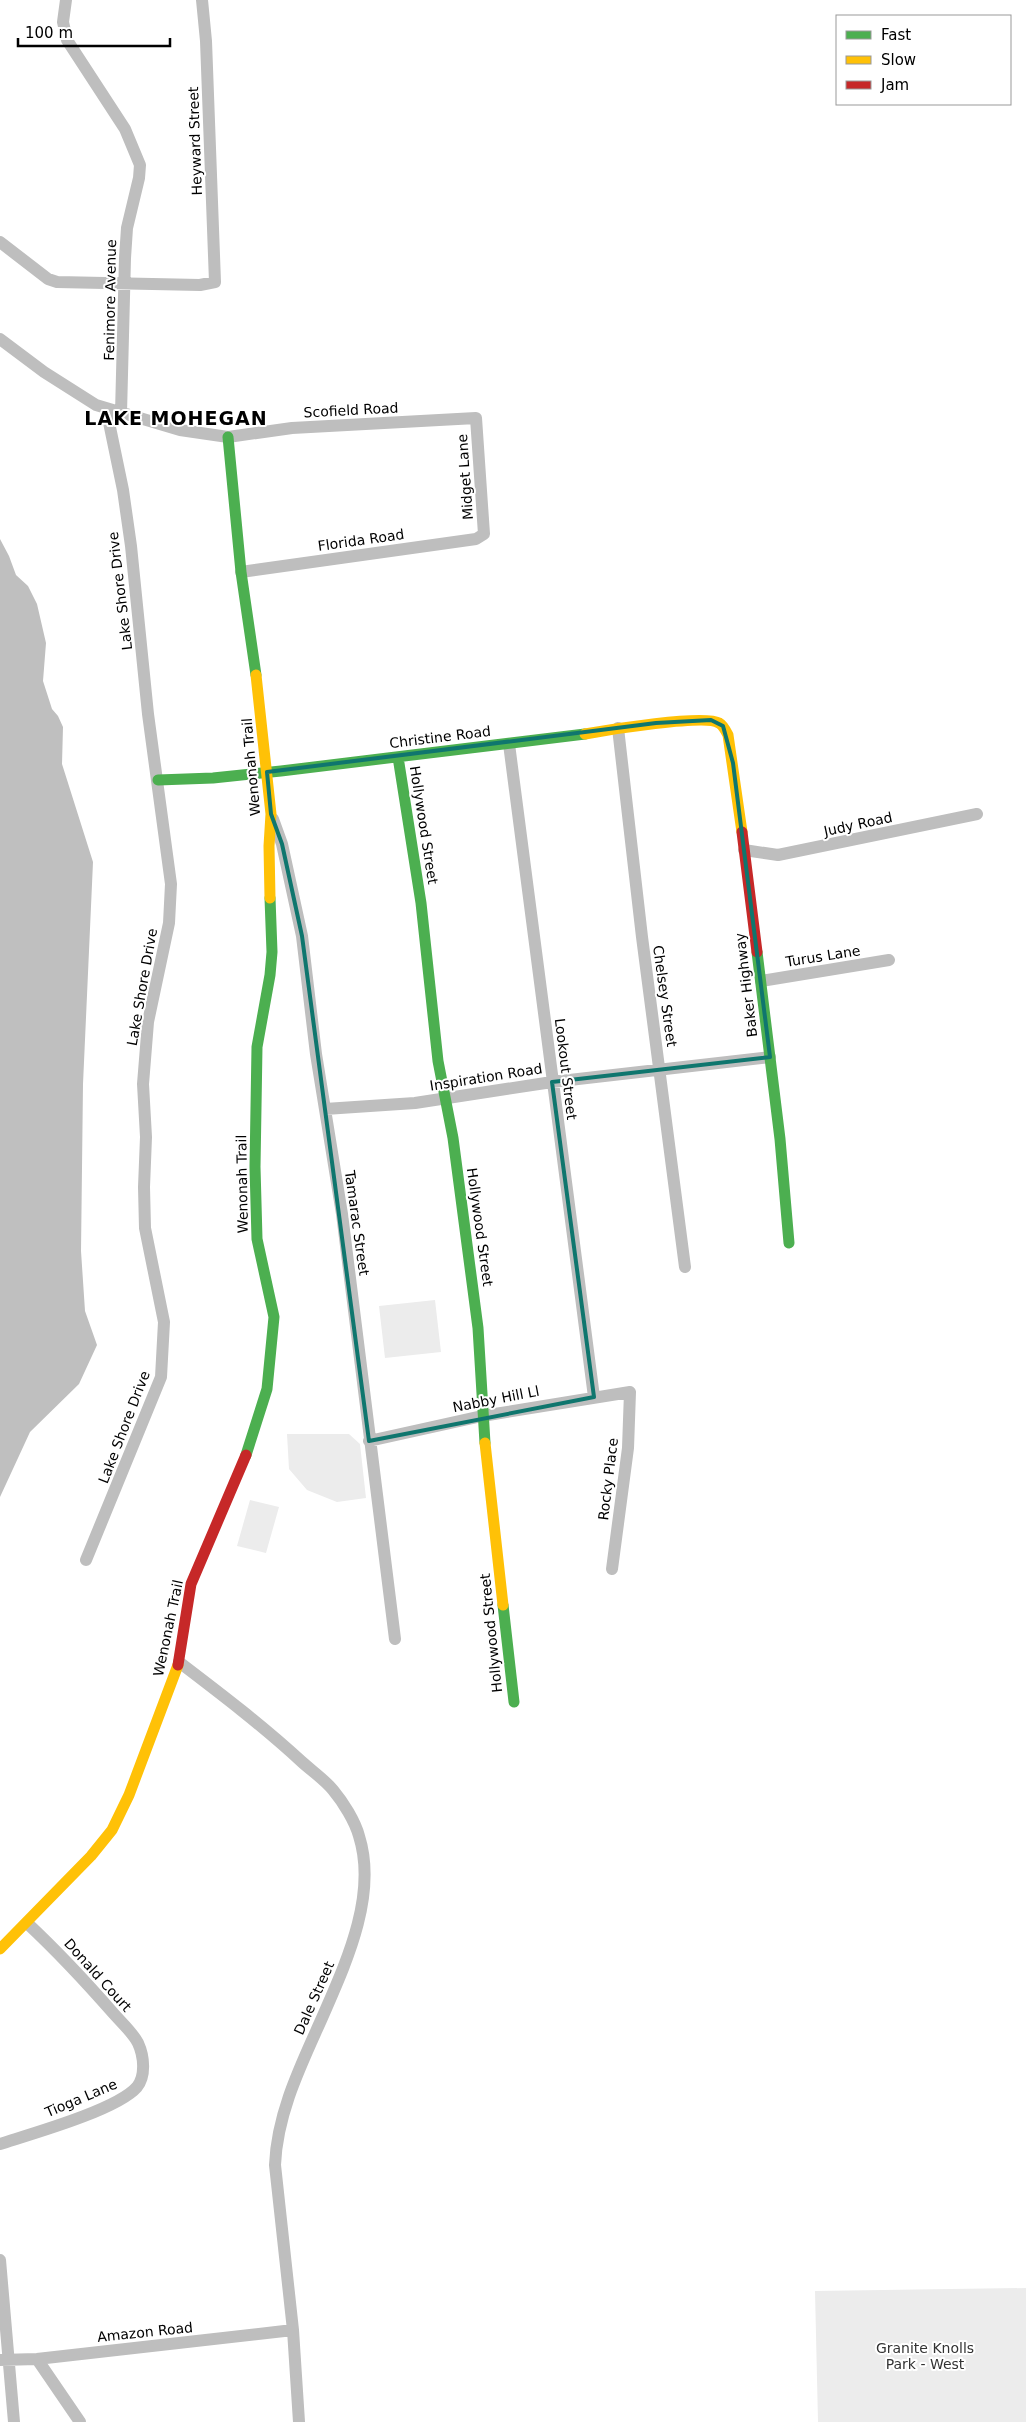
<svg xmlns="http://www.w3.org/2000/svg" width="1026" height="2422" viewBox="0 0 1026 2422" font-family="'DejaVu Sans',sans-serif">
	<rect width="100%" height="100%" fill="#fff"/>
	<path fill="#ececec" d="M435,1300L441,1352L385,1358L379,1306Z
		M287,1434H349L360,1444L366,1498L337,1502L307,1490L289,1469Z
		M250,1500L279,1507L266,1553L237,1546Z
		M1026,2288V2422H818L815,2291Z"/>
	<path fill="#bfbfbf" d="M0,539L9,556L16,575L28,586L37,604L46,643L43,681L52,709L58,716L63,727L62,764L93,862L83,1084L81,1251L85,1311L97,1345L79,1384L30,1432L0,1497Z"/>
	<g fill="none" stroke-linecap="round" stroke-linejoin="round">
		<path stroke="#bebebe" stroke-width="12" d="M66,0L63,22L67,40L125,129L140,165L139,178L127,228L125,258L121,413
			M0,242L48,279L57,282L200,285L215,282L206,41L202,0
			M0,339L44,372L96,405L180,430L228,437L292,428L476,418L484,534L476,539L241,572
			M618,728L642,937L685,1267
			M509,744L594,1397
			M273,819L282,844L302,936L316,1054L342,1214L395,1639
			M744,850L778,855L977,814
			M761,981L889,960
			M325,1109L415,1103L552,1082L770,1057
			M369,1441L482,1416L630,1392L628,1448L612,1569
			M86,1560L161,1377L164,1322L145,1228L144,1187L146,1137L143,1084L148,1022L169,923L171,884L148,714L131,546L123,490L106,408
			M179,1662C221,1694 263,1726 302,1762C312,1771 325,1780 333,1790C343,1802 355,1821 359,1836C378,1896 345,1965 322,2018C301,2065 277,2113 275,2165L293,2330L299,2422
			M0,2144C31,2134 117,2110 137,2087C146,2076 144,2056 138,2043C133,2033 122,2023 114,2014C86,1982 58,1952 27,1923
			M0,2260L14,2422
			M37,2359L80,2422
			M0,2360L37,2359L293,2330"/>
		<path stroke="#4caf50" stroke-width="11" d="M228,437L241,572L256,675
			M398,757L421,903L438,1061L453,1138L478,1328L485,1443
			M158,780L213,778L281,771L585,734
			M757,952L780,1139L789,1243
			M246,1455L267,1389L274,1317L257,1239L255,1167L257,1047L270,975L272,952L270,898
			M503,1605L514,1702"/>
		<path stroke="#ffc107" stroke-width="11" d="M256,675L271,814L269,846L270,898
			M585,734C607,730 705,714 719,723C723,725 726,731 728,735L742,832
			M485,1443L503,1605
			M0,1949L91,1856L112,1830L129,1795L178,1665"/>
		<path stroke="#c62828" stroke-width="11" d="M742,832L757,952
			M178,1665L191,1584L246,1455"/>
	</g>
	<path fill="none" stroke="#0f766e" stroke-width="4" stroke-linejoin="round" d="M711,720L723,726L733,763L770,1057L552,1082L594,1397L369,1441L302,936L282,844L271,814L267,772L656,723Z"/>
	<g text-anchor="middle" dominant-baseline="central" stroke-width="4" stroke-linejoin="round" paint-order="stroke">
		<g font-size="14" fill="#000" stroke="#fff">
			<text transform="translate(195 141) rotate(-92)">Heyward Street</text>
			<text transform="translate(110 300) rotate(-89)">Fenimore Avenue</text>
			<text transform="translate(351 410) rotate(-3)">Scofield Road</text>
			<text transform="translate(465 477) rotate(-94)">Midget Lane</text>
			<text transform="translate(361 540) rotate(-8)">Florida Road</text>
			<text transform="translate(120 591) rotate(-97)">Lake Shore Drive</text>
			<text transform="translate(440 737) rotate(-7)">Christine Road</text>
			<text transform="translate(251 767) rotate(-95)">Wenonah Trail</text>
			<text transform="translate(858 824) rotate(-12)">Judy Road</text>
			<text transform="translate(424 825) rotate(81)">Hollywood Street</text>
			<text transform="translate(823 956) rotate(-9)">Turus Lane</text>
			<text transform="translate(746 985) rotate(-97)">Baker Highway</text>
			<text transform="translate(142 987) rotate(-80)">Lake Shore Drive</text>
			<text transform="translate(665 996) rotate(82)">Chelsey Street</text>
			<text transform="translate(566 1069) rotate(83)">Lookout Street</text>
			<text transform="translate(486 1077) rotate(-9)">Inspiration Road</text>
			<text transform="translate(242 1184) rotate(-91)">Wenonah Trail</text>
			<text transform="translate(357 1223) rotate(82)">Tamarac Street</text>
			<text transform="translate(480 1227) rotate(82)">Hollywood Street</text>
			<text transform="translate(496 1399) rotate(-11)">Nabby Hill Ll</text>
			<text transform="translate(124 1427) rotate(-69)">Lake Shore Drive</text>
			<text transform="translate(608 1479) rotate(-83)">Rocky Place</text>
			<text transform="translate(168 1628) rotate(-78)">Wenonah Trail</text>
			<text transform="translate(491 1633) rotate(-96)">Hollywood Street</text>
			<text transform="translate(98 1975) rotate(48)">Donald Court</text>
			<text transform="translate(314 1998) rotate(-66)">Dale Street</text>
			<text transform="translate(81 2098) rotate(-23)">Tioga Lane</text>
			<text transform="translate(145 2332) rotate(-6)">Amazon Road</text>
		</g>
		<g font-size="14" fill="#333" stroke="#fff">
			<text x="925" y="2348">Granite Knolls<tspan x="925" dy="16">Park - West</tspan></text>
		</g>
		<g font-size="19" font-weight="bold" letter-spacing="1" fill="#000" stroke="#fff">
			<text x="176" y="418">LAKE MOHEGAN</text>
		</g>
	</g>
	<rect x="836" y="15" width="175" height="90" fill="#ffffff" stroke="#999999"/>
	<rect x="846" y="31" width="25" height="8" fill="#4caf50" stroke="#999999"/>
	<text x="881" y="40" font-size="15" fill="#000000">Fast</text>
	<rect x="846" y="56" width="25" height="8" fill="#ffc107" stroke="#999999"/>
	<text x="881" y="65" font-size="15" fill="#000000">Slow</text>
	<rect x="846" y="81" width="25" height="8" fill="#c62828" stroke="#999999"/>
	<text x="881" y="90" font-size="15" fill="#000000">Jam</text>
	<path d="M18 38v8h152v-8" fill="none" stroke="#000000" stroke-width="2.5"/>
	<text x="25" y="38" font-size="15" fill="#000000" stroke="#ffffff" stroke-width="4" paint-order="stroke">100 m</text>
</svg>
